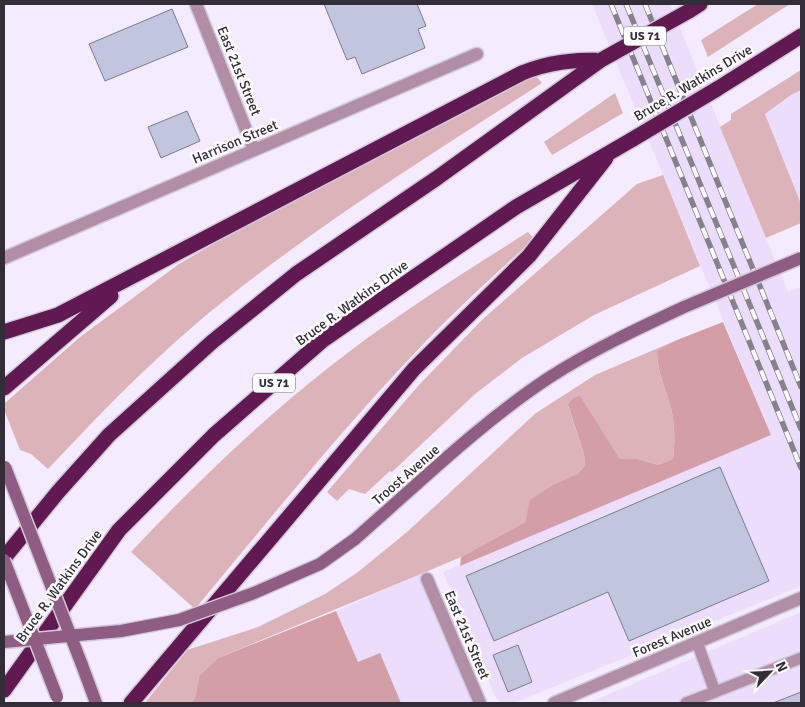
<svg xmlns="http://www.w3.org/2000/svg" width="805" height="707" viewBox="0 0 805 707" font-family="Signika,sans-serif">
	<rect width="100%" height="100%" fill="#f4ebff"/>
	<path fill="#ecddfc" d="M592,4H670L788,292L801,287V586L514,703H501L495,696L443,572L771,435Z
		M801,90V204L765,114L791,95Z
		M421,574L474,703H401L380,654L358,662L336,611Z
		M801,612V703H588Z"/>
	<path fill="#dbb3b9" d="M758,4H790L708,57L701,40Z
		M801,70V90L791,95L765,114L801,204V223L766,238L720,127L731,120V114Z
		M535,75L542,83C424,159 304,233 197,323C144,368 96,418 48,469L31,454L20,450L5,412V403L80,337L179,264L218,241Z
		M615,93L623,113L552,155L544,142Z
		M663,175L700,266L594,315L522,358L475,394L392,472L390,471L365,494L349,489L337,501L327,492L418,386L483,319L637,184Z
		M528,232L534,239C492,277 450,315 411,357C335,437 266,524 195,609L131,552C193,486 257,424 328,368C391,318 460,275 528,232Z
		M677,340L657,352C657,373 666,388 671,408C675,425 675,443 673,459L658,465L638,459H620L580,397L568,406L584,454L585,465L578,474L531,500L525,522L461,557L421,574L218,658L199,676L195,698L191,703H145L187,650L258,627L325,594L358,572L407,532L536,413L595,375Z"/>
	<path fill="#d39ea6" d="M723,322L771,435L460,566L461,557L525,522L530,500L553,485L578,474L585,465L584,454L568,405L573,398L580,396L620,459H638L658,465L673,459C675,443 675,425 671,408C666,388 657,373 657,351L677,340Z
		M336,611L358,662L380,653L401,703H191L195,698L199,676L218,658Z"/>
	<path fill="#c1c6de" stroke="#777c92" d="M324,4H417L426,26L418,29L425,48L362,74L355,57L347,60Z
		M172,9L188,47L105,81L89,44Z
		M187,111L200,141L161,158L148,127Z
		M720,467L769,581L629,641L608,592L494,641L466,576Z
		M518,645L532,682L508,692L493,655Z
		M801,692V703H773Z"/>
	<g fill="none" stroke-linecap="round" stroke-linejoin="round">
		<g stroke="#d1c9db" stroke-width="14">
			<path id="service" d="M715,692L801,658
				M686,703L715,692L697,642"/>
		</g>
		<g stroke="#d1c9db" stroke-width="15">
			<path id="minor" d="M196,4L254,150
				M4,258L477,54
				M427,579L480,703
				M554,703L801,598"/>
		</g>
		<g stroke="#d1c9db" stroke-width="15">
			<path id="secondary" d="M355,539C418,484 480,423 550,377C592,350 639,328 684,307
				M82,665L96,703"/>
		</g>
		<g stroke="#d1c9db" stroke-width="18">
			<path id="motorway" d="M689,11L700,4
				M717,89L801,36
				M4,332L58,315L522,73C549,62 572,60 601,60
				M4,388L111,296
				M4,558L58,492L109,435L212,342L296,274L437,178L601,60
				M4,690L119,530L214,435L323,340L516,207L633,139
				M131,703L414,369L529,256L606,158"/>
		</g>
		<use href="#service" stroke="#b18da6" stroke-width="11"/>
		<use href="#minor" stroke="#b18da6" stroke-width="12"/>
		<use href="#secondary" stroke="#905d82" stroke-width="12"/>
		<use href="#motorway" stroke="#611952" stroke-width="15"/>
		<g stroke="#87818e" stroke-width="5.5">
			<path id="rail" d="M611,4L801,468
				M626,4L801,429
				M645,4L801,387"/>
		</g>
		<use href="#rail" stroke="#fdfdfd" stroke-width="4" stroke-dasharray="11" stroke-linecap="butt"/>
		<g stroke="#d1c9db" stroke-width="15" stroke-linecap="butt">
			<path id="secondary-bridge" d="M684,307L801,258
				M5,467L82,665
				M4,560L57,697
				M4,642L121,631L179,620L254,593L320,564L355,539"/>
		</g>
		<g stroke="#d1c9db" stroke-width="18" stroke-linecap="butt">
			<path id="motorway-bridge" d="M601,60L689,11
				M633,139L717,89"/>
		</g>
		<use href="#secondary-bridge" stroke="#905d82" stroke-width="12"/>
		<use href="#motorway-bridge" stroke="#611952" stroke-width="15"/>
	</g>
	<g text-anchor="middle" dominant-baseline="central" stroke-width="5" stroke-linejoin="round" paint-order="stroke">
		<g fill="#fdfdfd" stroke="#6f6b72" stroke-width="1">
			<rect x="624" y="26.5" width="42" height="19" rx="4"/>
			<rect x="253" y="373.5" width="42" height="19" rx="4"/>
		</g>
		<g font-size="12" font-weight="bold" fill="#322d36">
			<text x="645" y="36">US 71</text>
			<text x="274" y="383">US 71</text>
		</g>
		<g font-size="14" fill="#322d36" stroke="#fdfdfd">
			<text transform="translate(239 71) rotate(68)">East 21st Street</text>
			<text transform="translate(693 83) rotate(-31)">Bruce R. Watkins Drive</text>
			<text transform="translate(235 142) rotate(-23)">Harrison Street</text>
			<text transform="translate(352 303) rotate(-36)">Bruce R. Watkins Drive</text>
			<text transform="translate(406 475) rotate(-41)">Troost Avenue</text>
			<text transform="translate(59 586) rotate(-54)">Bruce R. Watkins Drive</text>
			<text transform="translate(467 635) rotate(67)">East 21st Street</text>
			<text transform="translate(672 637) rotate(-23)">Forest Avenue</text>
		</g>
	</g>
	<rect width="805" height="707" fill="none" stroke="#322d36" stroke-width="10"/>
	<g transform="translate(770 672) rotate(65)" stroke="#fdfdfd" stroke-width="4" paint-order="stroke">
	<path d="M0-4L9 19L0 12L-9 19Z" fill="#322d36"/>
	<text y="-8" font-size="14" font-weight="bold" text-anchor="middle" fill="#322d36">N</text>
	</g>
</svg>
